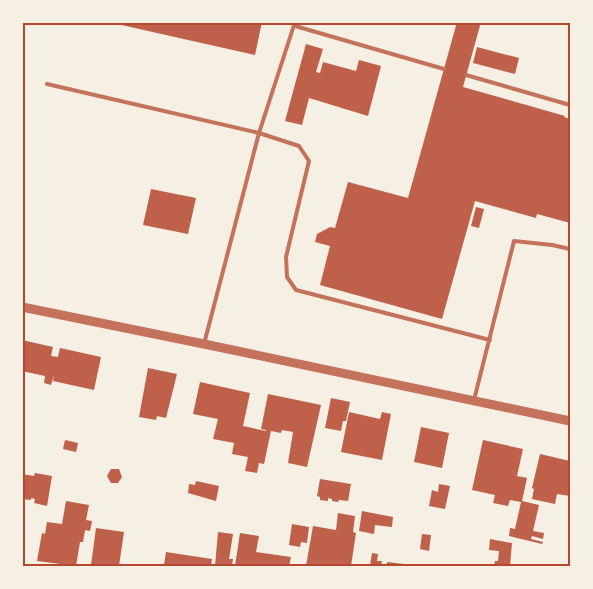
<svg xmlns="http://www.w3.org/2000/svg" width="593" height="589" viewBox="0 0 593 589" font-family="'Times New Roman',serif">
	<rect width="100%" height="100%" fill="#f6efe4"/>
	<path fill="#bf614a" d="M108,22H262L255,55Z
		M457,22H481L463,87L565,116L564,117L570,119V223L537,214L536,218L475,201L442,319L320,285L330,246L315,242L317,234L330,227L335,228L348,182L408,198Z
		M306,44L323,49L316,72L320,73L323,62L356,71L359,60L381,66L368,116L309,98L302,125L285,121Z
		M477,47L519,58L515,74L473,63Z
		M151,189L196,198L188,234L143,225Z
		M476,207L484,209L479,228L471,226Z
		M22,340L53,347L51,356L58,357L60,348L101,357L94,390L53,381L54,375L51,385L44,383L45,376L22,371Z
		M148,368L177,374L166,418L157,416L156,420L139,417Z
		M200,382L250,393L243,426L266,431V430L261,429L268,394L321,405L307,467L288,463L293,432L282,430L281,433L271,431L264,464L259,463L257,473L245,471L248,457L232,454L234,443L213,439L218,419L193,414Z
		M331,398L350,402L346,421H343L341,431L325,428Z
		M349,412L380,419L382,412L391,414L382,460L341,452Z
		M421,427L449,433L442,468L414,462Z
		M65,440L78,443L76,452L63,449Z
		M483,440L523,449L517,476L527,478L522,501L539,505L533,531L544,533L543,539L532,536L531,539L543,542L542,544L509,536L510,528L515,529L521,502L510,500L508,506L493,503L495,495L472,490Z
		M540,454L570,461V496L557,494L555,504L532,499L534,489L532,488Z
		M111,469H119L122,477L118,483H111L107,476Z
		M35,473L52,476L47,506L34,503L35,499L31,498V500L22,499V474L34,476Z
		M320,479L351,484L348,501L339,500L338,502L332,501V499L328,498V501L320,500V497L317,496Z
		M196,481L219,486L216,501L188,493L189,484L195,485Z
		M439,484L450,486L445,509L429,506L432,490L438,492Z
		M66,501L89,505L86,520L92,521L90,531L85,530L83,542H80L76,566L37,561L42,533L45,534L47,522L62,524Z
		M362,511L393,517L392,527L375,525L374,534L359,531Z
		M338,513L355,516L353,532L356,533L351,566L337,564V566H306L313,526L336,530Z
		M292,524L309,527L307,543L301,542L300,547L289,545Z
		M96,528L124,532L119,566L91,565Z
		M218,532L233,534L229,559H233L232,566H215Z
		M240,533L259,536L256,552L291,557L289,566H235Z
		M422,534L431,535L429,551L420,549Z
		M490,539L512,543L510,566H494L495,561H498L499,551L489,550Z
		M166,552L212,559L211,566H164Z
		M372,553L378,554L377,561H382L381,566H370Z
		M387,562L412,565L411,566H387Z"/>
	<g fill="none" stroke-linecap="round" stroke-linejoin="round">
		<path stroke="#c5725c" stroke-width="4" d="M295,26L444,69
			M466,75L570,105
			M47,84L259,133L299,146L309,161L286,257L287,277L296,290L490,340
			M204,344L259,133L295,22
			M474,400L514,241L552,245L570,249"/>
		<path stroke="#c5725c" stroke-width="9" d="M22,307L204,344L570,421"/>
	</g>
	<rect width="593" height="589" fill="none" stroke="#f6efe4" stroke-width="48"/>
	<rect x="24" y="24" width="545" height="541" fill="none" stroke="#b5482f" stroke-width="2"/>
</svg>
